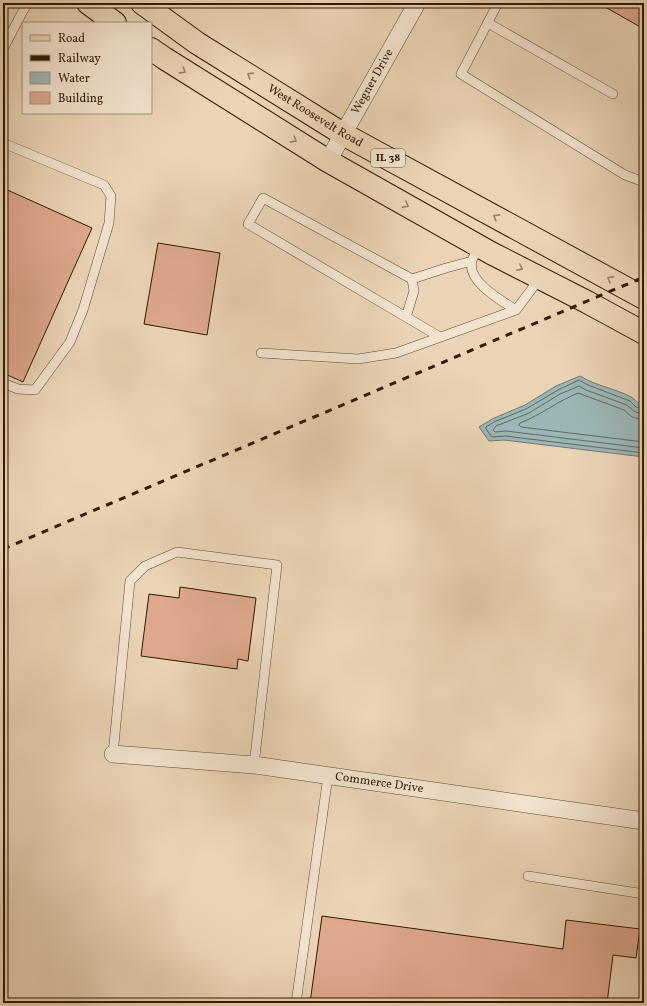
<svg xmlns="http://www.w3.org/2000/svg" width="647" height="1006" viewBox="0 0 647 1006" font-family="Vollkorn,serif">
	<rect width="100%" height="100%" fill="#ebd4b5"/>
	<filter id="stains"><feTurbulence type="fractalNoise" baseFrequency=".005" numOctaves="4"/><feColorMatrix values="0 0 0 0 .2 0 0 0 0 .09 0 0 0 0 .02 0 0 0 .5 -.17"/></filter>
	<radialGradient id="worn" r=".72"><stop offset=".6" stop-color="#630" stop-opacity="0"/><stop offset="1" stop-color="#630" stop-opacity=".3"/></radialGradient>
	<path fill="#9bb6b7" stroke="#70786f" d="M580,376C596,386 614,388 631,397C636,400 636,403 644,405V457L504,440L489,441L479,427L492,419L525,405L556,386Z"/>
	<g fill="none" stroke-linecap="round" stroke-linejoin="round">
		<path stroke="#66685c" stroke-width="1" d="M644,409L636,407L630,401L588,385L579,380L558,390L526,409L494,422L486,427V429L492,437L505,436L644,453
			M644,414L635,412L627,405L586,390L579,386L560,394L529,413L496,426L493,430L495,432L506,431L644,448
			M644,420L632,417L624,410L578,393C558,401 541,415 520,423L519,425L521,427L644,442"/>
	</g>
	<path fill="#dea88d" stroke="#301a02" d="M598,3H644V29Z
		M3,188L92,228L23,382L3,373Z
		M158,243L220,253L207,335L144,324Z
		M180,587L256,598L248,661L238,659L237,669L141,656L149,594L179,598Z
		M322,916L563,949L566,920L640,929L636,958L613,955L607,1003H310Z"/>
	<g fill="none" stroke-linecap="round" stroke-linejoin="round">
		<g stroke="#5f482f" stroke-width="10">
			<path id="service" d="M498,3L461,74L625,175L644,182
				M488,23L613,94
				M3,49L24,9L28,3
				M3,143L104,185L111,196L109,223L83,310L70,342L35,390L18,389L3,383
				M480,247C477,251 473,256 472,261C466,281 502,301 516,310
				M412,279L446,268L472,261
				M406,317L248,224L263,198L412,279L414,291L406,317L440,337
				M261,353L358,359L396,353L516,310L540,278
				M113,754L130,581L145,566L177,552L277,565L254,765
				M528,876L644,894
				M296,1003L328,776"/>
		</g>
		<g stroke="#5f482f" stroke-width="18">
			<g id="minor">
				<path id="s1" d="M328,161L417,3"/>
				<path id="s2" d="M113,754L254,765L644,821"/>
			</g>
		</g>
		<g stroke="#301a02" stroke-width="24">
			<g id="primary">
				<path d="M88,3L115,23"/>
				<path id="s3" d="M142,3L197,43L343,134L644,298"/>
				<path d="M151,49L164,58L328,161L491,253L587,302L644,333"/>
			</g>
		</g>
		<use href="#service" stroke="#f2e3cf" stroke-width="9"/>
		<use href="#minor" stroke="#f2e3cf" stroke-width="17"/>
		<use href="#primary" stroke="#ebd4b5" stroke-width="22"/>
		<path stroke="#301a02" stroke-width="3" stroke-dasharray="7 7" stroke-linecap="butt" d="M3,549L644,277"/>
	</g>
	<defs><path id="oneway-chevron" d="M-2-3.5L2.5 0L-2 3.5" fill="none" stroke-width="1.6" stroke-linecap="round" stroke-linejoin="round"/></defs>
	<g stroke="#978064">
		<use href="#oneway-chevron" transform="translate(183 71) rotate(32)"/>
		<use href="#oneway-chevron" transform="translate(250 75) rotate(-148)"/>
		<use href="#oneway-chevron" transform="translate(294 140) rotate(32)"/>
		<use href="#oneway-chevron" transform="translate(406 205) rotate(29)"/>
		<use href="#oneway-chevron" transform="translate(496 217) rotate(-151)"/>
		<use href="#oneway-chevron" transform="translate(520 268) rotate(27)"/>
		<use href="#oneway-chevron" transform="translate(610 279) rotate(-151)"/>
	</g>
	<g text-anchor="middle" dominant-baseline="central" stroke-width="3.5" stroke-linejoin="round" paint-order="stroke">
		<rect fill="#f2e3cf" stroke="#6a5640" stroke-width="1" x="371" y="149" width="34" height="18" rx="3"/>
		<g font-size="11" font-weight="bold" fill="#301a02">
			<text x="388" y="158">IL 38</text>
		</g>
		<g font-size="12" fill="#301a02" stroke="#f2e3cf">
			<text stroke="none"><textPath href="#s1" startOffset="91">Wegner Drive</textPath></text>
			<text stroke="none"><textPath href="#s3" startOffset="207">West Roosevelt Road</textPath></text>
			<text stroke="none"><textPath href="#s2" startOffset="268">Commerce Drive</textPath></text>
		</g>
	</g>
	<rect width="647" height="1006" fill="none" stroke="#ebd4b5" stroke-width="16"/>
	<rect x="4" y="4" width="639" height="998" fill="none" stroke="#301a02" stroke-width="2"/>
	<rect x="8" y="8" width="631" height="990" fill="none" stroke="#301a02"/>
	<rect x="22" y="22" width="130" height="92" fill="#f2e3cf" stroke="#a4937d"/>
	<rect x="30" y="35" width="20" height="6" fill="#ebd4b5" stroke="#a4937d"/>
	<text x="58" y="42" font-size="12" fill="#301a02">Road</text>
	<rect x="30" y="55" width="20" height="6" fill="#301a02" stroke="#a4937d"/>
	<text x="58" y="62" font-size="12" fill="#301a02">Railway</text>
	<rect x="30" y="72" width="20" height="12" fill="#9bb6b7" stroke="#a4937d"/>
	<text x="58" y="82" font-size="12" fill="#301a02">Water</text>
	<rect x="30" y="92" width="20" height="12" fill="#dea88d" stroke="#a4937d"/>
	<text x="58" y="102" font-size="12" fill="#301a02">Building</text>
	<rect width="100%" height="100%" filter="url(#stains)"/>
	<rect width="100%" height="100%" fill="url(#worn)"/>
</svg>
